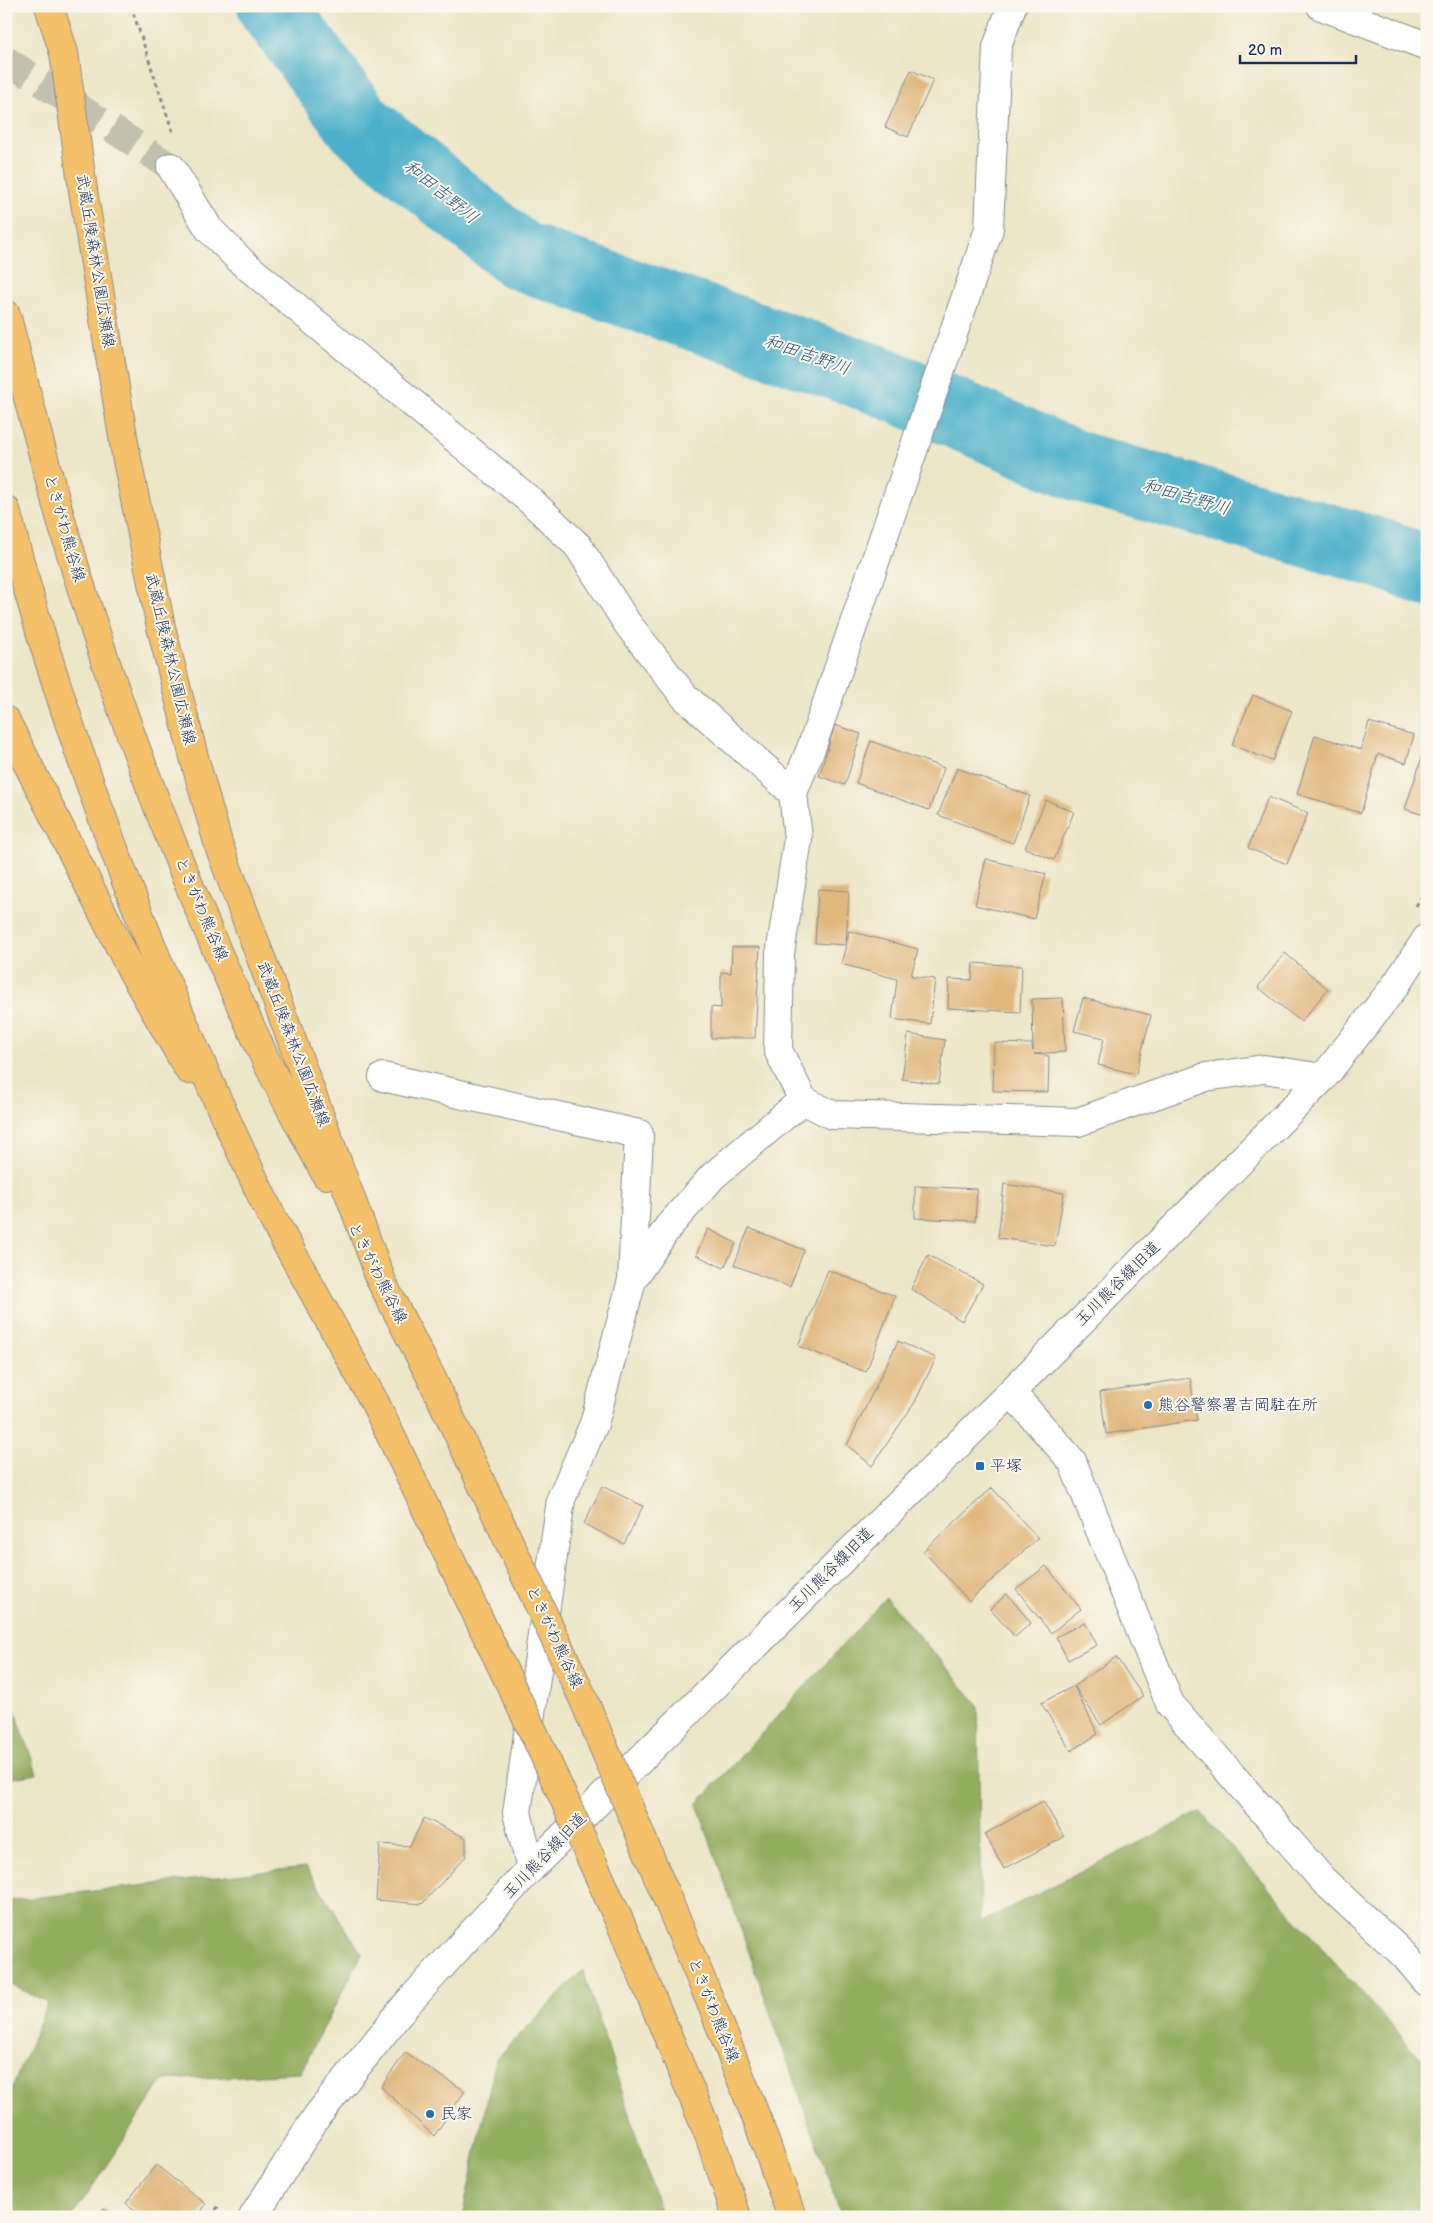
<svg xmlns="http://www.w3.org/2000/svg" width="1433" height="2223" viewBox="0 0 1433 2223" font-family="'Balsamiq Sans','Klee One',sans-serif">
	<rect width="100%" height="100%" fill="#fbf7ec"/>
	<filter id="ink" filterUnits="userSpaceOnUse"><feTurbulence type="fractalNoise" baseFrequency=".02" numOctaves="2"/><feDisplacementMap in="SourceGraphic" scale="10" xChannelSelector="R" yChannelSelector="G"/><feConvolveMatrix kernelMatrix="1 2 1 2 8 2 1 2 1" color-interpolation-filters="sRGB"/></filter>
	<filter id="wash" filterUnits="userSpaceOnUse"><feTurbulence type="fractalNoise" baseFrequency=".0096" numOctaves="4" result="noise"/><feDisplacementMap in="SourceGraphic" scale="20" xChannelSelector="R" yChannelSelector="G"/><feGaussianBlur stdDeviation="1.12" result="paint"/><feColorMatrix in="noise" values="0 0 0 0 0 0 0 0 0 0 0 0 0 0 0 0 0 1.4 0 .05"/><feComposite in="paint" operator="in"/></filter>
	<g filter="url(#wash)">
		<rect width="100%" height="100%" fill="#ece5c6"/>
		<path fill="#94ae60" stroke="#586e5f" d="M886,1598L978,1704L981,1922L1200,1812L1427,2065V2210L1406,2217H842L697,1804Z
			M6,1683L37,1774L6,1779Z
			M306,1867L362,1954L300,2073L163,2080L72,2217H6V2102L48,2003L6,1982V1901Z
			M583,1970L662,2217H462L496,2059Z"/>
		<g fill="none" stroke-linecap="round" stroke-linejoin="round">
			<path stroke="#4bb0ca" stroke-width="70" d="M272,6L360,125L519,255L881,381L1077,466L1386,555L1427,572"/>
		</g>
		<g id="blocks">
			<path fill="#e0b77d" d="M911,70L933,80L908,137L885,127Z
				M1253,695L1292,711L1272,761L1232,745Z
				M1369,722L1414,735L1406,763L1378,754L1361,813L1297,794L1315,735L1361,750Z
				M835,725L861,734L845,785L819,776Z
				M871,741L944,768L929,810L856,783Z
				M1426,745H1427V816L1405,809Z
				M957,768L1030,796L1013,843L938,815Z
				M1268,797L1308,813L1287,864L1248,848Z
				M1046,800L1074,812L1054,860L1025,848Z
				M986,859L1046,874L1034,919L975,905Z
				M818,889L849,891L846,945L849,931L918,949L911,976L935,979L930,1024L892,1019L897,979L841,964L846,945L815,943Z
				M732,947H760L755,1038H711V1007L721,1008V972L731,973Z
				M1285,953L1328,989L1301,1022L1258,987Z
				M973,963L1022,966L1020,1012L948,1008L949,979L972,980Z
				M1063,998L1065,1052L1034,1054L1049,1056L1048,1092L993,1091L994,1043L1032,1044L1033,1051L1032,999Z
				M1083,998L1151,1015L1136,1074L1098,1065L1104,1038L1074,1031Z
				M908,1034L945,1040L939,1084L902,1079Z
				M1004,1184L1064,1193L1055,1246L998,1238Z
				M915,1186L977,1189L975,1221L915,1218Z
				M749,1228L804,1250L790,1287L734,1265Z
				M708,1229L736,1243L724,1268L696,1255Z
				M928,1255L983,1284L962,1321L911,1289Z
				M828,1270L895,1296L866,1372L798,1346Z
				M898,1341L936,1358L915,1402L872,1466L847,1445Z
				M1190,1378L1197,1420L1106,1434L1100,1392Z
				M602,1486L643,1506L624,1544L584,1524Z
				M992,1488L1038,1538L969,1601L923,1551Z
				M1046,1566L1081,1609L1051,1633L1016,1589Z
				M1007,1594L1031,1623L1015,1637L990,1609Z
				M1085,1622L1097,1645L1068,1660L1056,1637Z
				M1116,1657L1143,1696L1101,1725L1074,1686Z
				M1074,1686L1098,1734L1071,1751L1041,1703Z
				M1043,1801L1064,1837L1004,1869L985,1834Z
				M424,1818L466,1838V1856L422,1904L376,1900L380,1844L410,1846Z
				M405,2053L465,2091L434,2136L381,2087Z
				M156,2165L206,2204L198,2217H143L126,2203Z
				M104,2208L114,2217H97Z"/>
		</g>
	</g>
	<g filter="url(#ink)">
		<use href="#blocks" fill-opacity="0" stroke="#848a92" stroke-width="1"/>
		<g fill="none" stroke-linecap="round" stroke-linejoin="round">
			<path stroke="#c2c1b1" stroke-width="28" stroke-dasharray="28 14" stroke-linecap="butt" d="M6,60L171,167"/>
			<g stroke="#848a92" stroke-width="30">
				<path id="minor" d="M1012,6L997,47L989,229L813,743L793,793L798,839L780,954L778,1050L803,1100L832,1115L1078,1122L1206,1077L1264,1069L1323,1078
					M1321,6L1427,46
					M171,167L209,229L242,262L532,502L578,546L627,623L685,697L793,793
					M383,1077L639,1134L632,1280
					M1011,1392L1072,1461L1170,1704L1323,1880L1404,1955L1427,1982
					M531,1868L517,1813L561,1499L594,1424L632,1280L668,1227L713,1176L803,1100
					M253,2217L317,2116L406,2005L531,1868L1011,1392L1323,1078L1395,986L1427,938"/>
			</g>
			<g stroke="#848a92" stroke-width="30">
				<path id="major" d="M49,6L64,53L83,190L126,455L161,627L195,761L219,846L384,1287
					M6,314C34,420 60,526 95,630C142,775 200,918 264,1056C283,1096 306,1135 326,1175
					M6,510C68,750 160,983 267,1207C278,1230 292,1252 304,1275C328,1318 351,1360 375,1403
					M6,721L132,971L189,1070
					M376,1271L432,1379
					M758,2122L792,2217
					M709,2135L737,2217"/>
			</g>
			<path stroke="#848a92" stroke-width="3" stroke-dasharray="4 4" stroke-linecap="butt" d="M131,6L173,133
				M1416,906L1427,888
				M212,2217L220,2203"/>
			<use href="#minor" stroke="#fff" stroke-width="28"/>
			<use href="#major" stroke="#f4c16b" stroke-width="28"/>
			<g stroke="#848a92" stroke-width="30" stroke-linecap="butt">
				<path id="major-bridge" d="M432,1379L583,1698L714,2010L758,2122
					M375,1403L539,1744L623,1929L709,2135"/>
			</g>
			<use href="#major-bridge" stroke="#f4c16b" stroke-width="28"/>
		</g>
	</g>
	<g fill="#1f6fb2" stroke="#fbf7ec" stroke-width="2">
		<circle cx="1148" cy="1405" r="5"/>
		<rect x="975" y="1461" width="10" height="10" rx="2.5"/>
		<circle cx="430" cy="2114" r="5"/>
	</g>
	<g text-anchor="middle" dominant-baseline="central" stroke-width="4" stroke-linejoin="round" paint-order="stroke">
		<g font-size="16" fill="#1b2f5e" stroke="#fbf7ec">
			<text transform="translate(95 261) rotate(81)">武蔵丘陵森林公園広瀬線</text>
			<text transform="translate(64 528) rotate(74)">ときがわ熊谷線</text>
			<text transform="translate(170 659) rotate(77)">武蔵丘陵森林公園広瀬線</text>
			<text transform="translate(201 909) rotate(67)">ときがわ熊谷線</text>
			<text transform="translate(293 1044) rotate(69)">武蔵丘陵森林公園広瀬線</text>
			<text transform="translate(377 1273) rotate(63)">ときがわ熊谷線</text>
			<text transform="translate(1118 1284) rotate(-45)">玉川熊谷線旧道</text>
			<text transform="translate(831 1570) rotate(-45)">玉川熊谷線旧道</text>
			<text transform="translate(554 1637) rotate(65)">ときがわ熊谷線</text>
			<text transform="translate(545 1856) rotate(-46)">玉川熊谷線旧道</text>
			<text transform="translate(713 2010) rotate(68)">ときがわ熊谷線</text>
		</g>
		<g font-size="16" fill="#1b2f5e" stroke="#fbf7ec" text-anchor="start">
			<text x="1158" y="1405">熊谷警察署吉岡駐在所</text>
			<text x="990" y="1466">平塚</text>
			<text x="440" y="2114">民家</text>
		</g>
		<g font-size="18" font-style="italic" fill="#2c5c84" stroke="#fbf7ec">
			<text transform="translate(441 192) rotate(39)">和田吉野川</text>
			<text transform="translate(807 355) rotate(19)">和田吉野川</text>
			<text transform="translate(1186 497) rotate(16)">和田吉野川</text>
		</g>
	</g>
	<rect width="1433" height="2223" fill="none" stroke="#fbf7ec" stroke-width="25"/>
	<path d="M1240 55v8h116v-8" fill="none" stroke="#1b2f5e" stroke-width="2.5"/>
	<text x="1248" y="55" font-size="15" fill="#1b2f5e" stroke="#fbf7ec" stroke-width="4" paint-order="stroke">20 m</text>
</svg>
